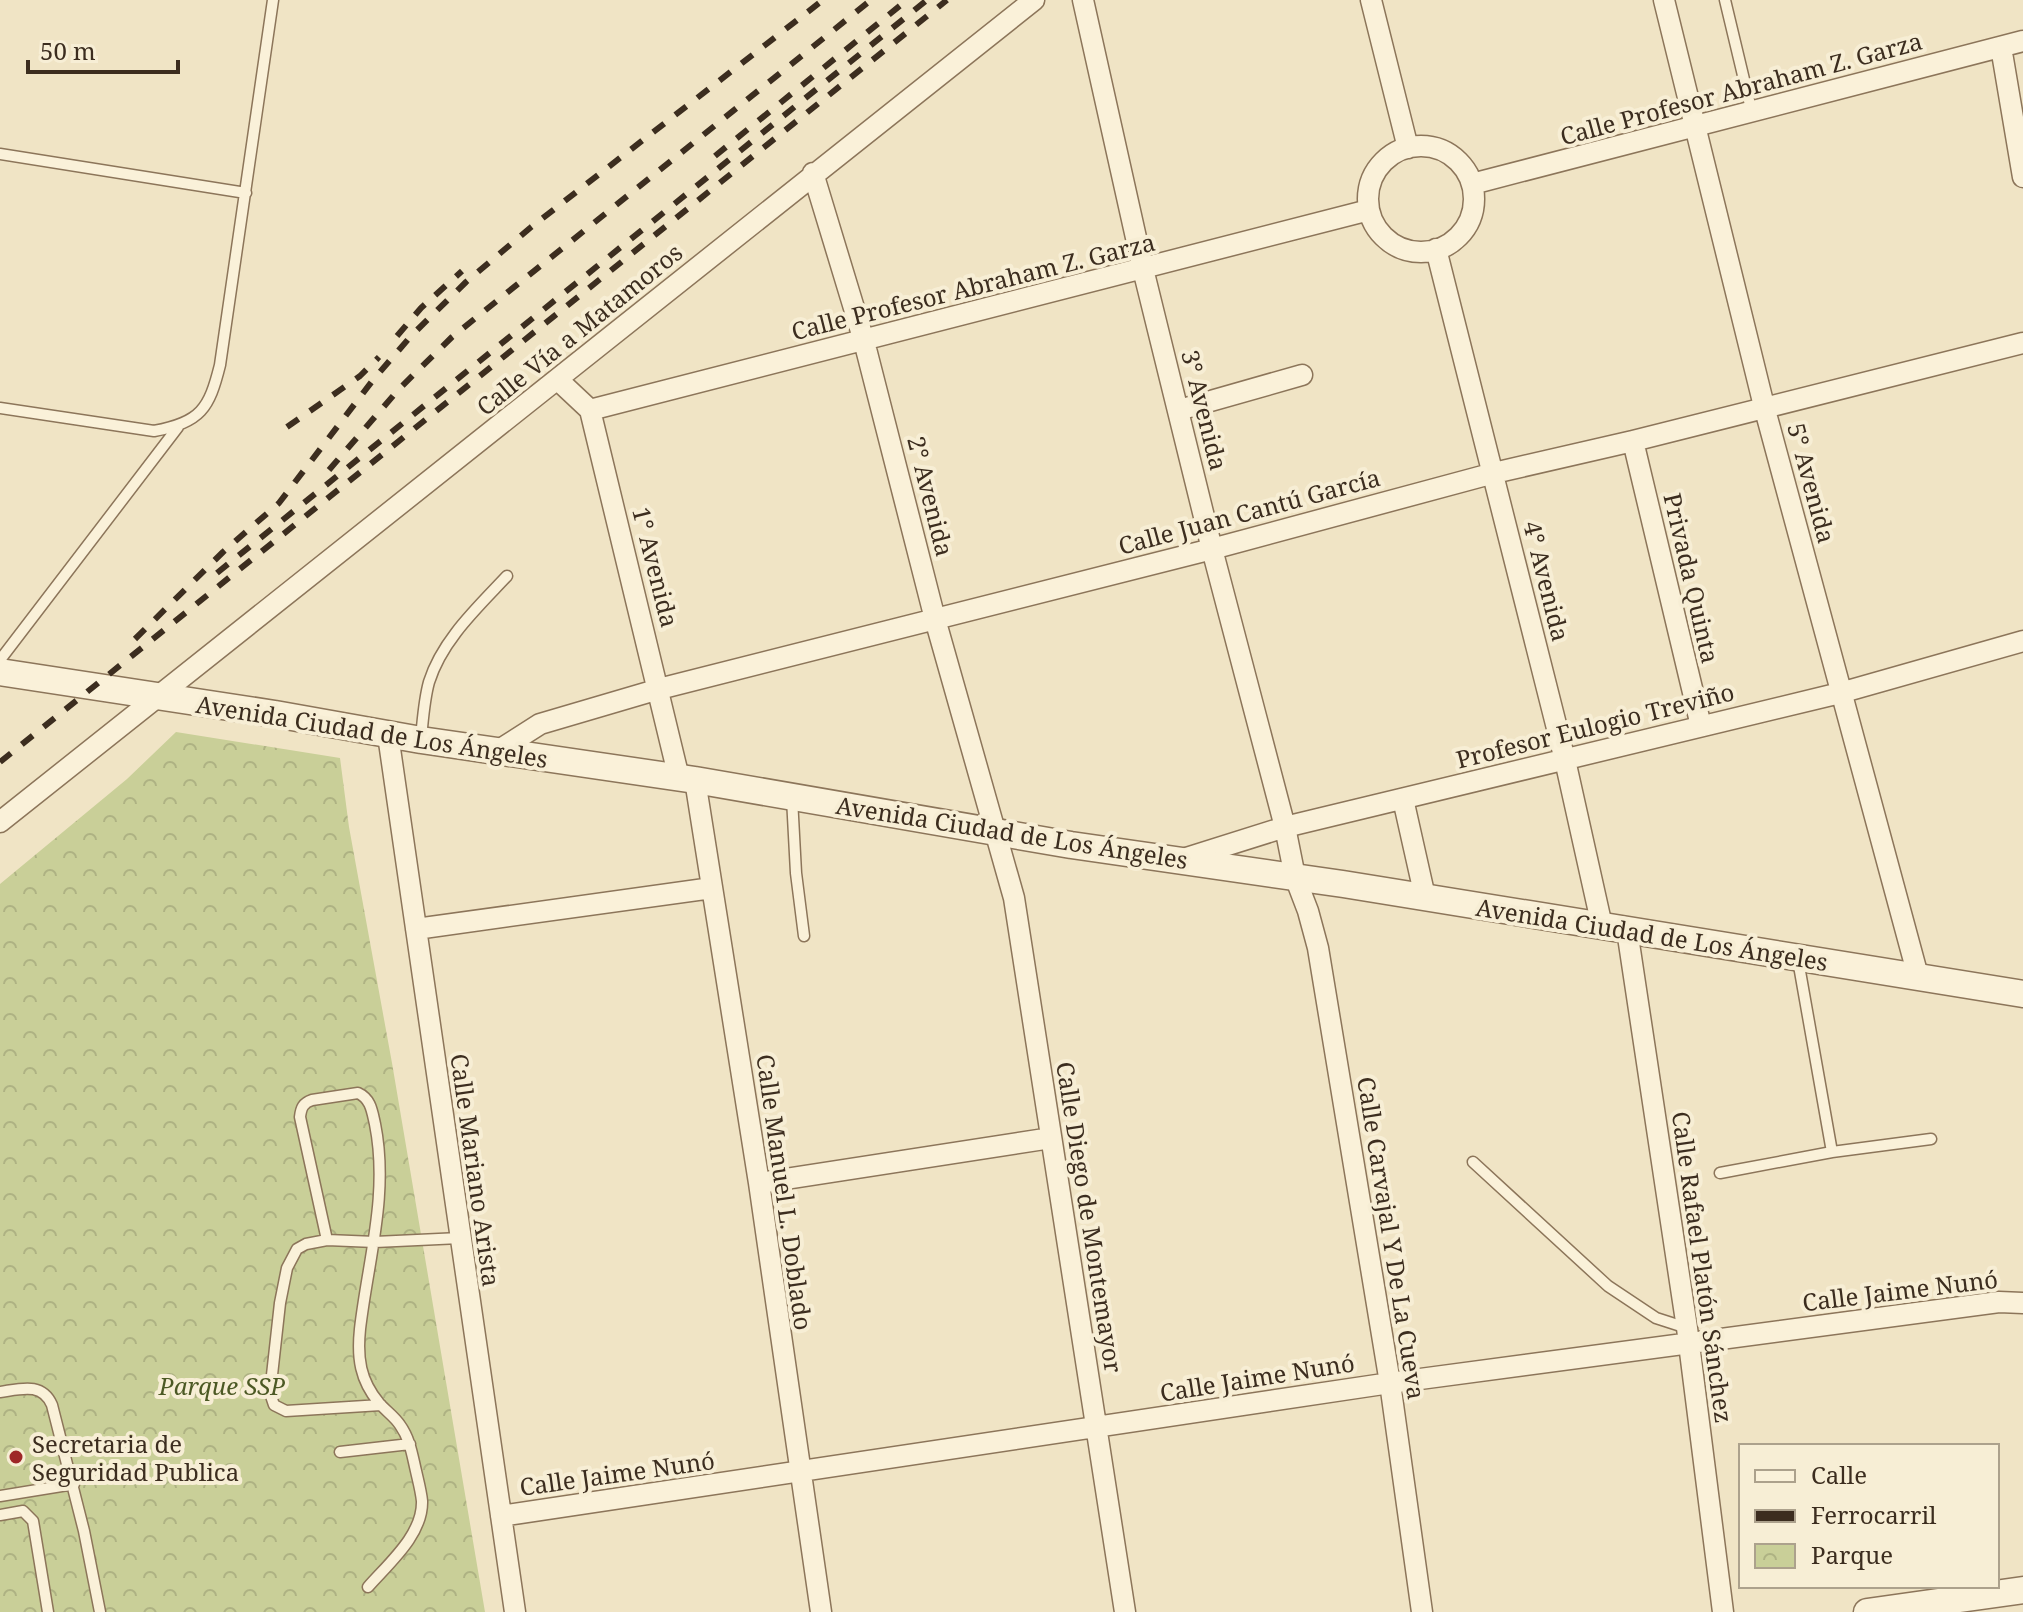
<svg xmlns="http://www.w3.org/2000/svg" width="2023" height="1612" viewBox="0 0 2023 1612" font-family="'Noto Serif',serif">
	<defs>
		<pattern id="park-crowns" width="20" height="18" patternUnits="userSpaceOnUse" patternTransform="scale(2)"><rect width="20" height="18" fill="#c9cf98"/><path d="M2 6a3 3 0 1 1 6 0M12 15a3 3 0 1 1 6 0" fill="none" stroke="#aeb283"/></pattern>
	</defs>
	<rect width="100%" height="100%" fill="#f0e4c5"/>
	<path fill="url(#park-crowns)" d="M176,732L340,758L349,827L392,1063L485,1612H0V884L127,779Z"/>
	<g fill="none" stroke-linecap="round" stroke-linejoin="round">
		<g stroke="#8c755a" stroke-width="13">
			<path id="service" d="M1725,0L1752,113
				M0,154L246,193
				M0,408L154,431C201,422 209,409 220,365L273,0
				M0,660L178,427
				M421,738C423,719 424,700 429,682C442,640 478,607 507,576
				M792,798L796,873L804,936
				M1832,1152L1931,1139
				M1473,1162L1608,1286L1656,1318L1687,1328
				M1720,1173L1832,1152L1798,960
				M327,1240L300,1117C301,1108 303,1103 312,1100L358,1093C371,1099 372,1111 375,1124C389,1194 368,1260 360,1329C357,1358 360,1380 379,1403C386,1411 395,1417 400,1425C410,1439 412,1454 416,1471C418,1480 421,1491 422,1501C423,1535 388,1564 368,1587
				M0,1392C21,1389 42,1382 52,1405L84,1531L100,1612
				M381,1405L286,1411L274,1405L270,1393L280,1303L287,1268L297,1249L306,1244L327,1240L375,1242L460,1238
				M340,1452L410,1444
				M0,1496L74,1484
				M0,1515L23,1511L33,1521L48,1612"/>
		</g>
		<g stroke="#8c755a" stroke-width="23">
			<path id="minor" d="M1083,0L1143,269L1212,549L1285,827L1295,877L1308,911L1318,948L1390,1383L1422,1612
				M1371,0L1408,148
				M1664,0L1764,406L1918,976
				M2001,47L2023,177
				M1368 199a53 53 0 1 1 106 0a53 53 0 1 1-106 0Z
				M813,173L864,341L935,619L1014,898L1125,1612
				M1472,184L2023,41
				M1436,249L1565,760L1602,926
				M558,380L590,410L679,778
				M590,410L1369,210
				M1179,410L1302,375
				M1633,441L1701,726
				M388,735L515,1612
				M496,752L540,724L659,689L1212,549L1494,473L1633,441L2023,343
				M695,780L759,1183L821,1612
				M1403,799L1425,897
				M0,822L1034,0
				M1180,860L1285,827L1840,693L2023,641
				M416,929L712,888
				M1627,930L1687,1328L1723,1612
				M759,1183L1051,1138
				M501,1516L1390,1383L1999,1302L2023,1303"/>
		</g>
		<g stroke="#8c755a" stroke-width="29">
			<path id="tertiary" d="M0,672L275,714L421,740L695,780L1071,845L1343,884L2023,994
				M1867,1612L2023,1590"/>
		</g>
		<use href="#service" stroke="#faf1d9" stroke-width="10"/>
		<use href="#minor" stroke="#faf1d9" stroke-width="20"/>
		<use href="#tertiary" stroke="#faf1d9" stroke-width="26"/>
		<path stroke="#3c2d1f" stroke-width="6" stroke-dasharray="14 14" stroke-linecap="butt" d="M715,156L907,0
			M397,336L421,308L462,271
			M287,427L360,376L379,357
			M329,470L399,389L452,337L871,0
			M217,573L927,0
			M135,639L223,552L279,503L373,380L411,336L466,282L530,228L823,0
			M0,762L947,0"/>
	</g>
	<circle fill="#9e2728" stroke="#f7eed5" stroke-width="3" cx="16" cy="1457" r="8"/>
	<g text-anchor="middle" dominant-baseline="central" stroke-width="8" stroke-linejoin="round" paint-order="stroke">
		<g font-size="24" fill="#3c2d1f" stroke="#f7eed5">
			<text transform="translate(1741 88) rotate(-15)">Calle Profesor Abraham Z. Garza</text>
			<text transform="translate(973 286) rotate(-14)">Calle Profesor Abraham Z. Garza</text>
			<text transform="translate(579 329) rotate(-39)">Calle Vía a Matamoros</text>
			<text transform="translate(1205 410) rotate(76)">3° Avenida</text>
			<text transform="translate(1812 483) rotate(75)">5° Avenida</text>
			<text transform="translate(931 496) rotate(76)">2° Avenida</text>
			<text transform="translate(1249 511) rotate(-15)">Calle Juan Cantú García</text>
			<text transform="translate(656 567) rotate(76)">1° Avenida</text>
			<text transform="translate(1692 578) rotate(77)">Privada Quinta</text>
			<text transform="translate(1547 581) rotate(76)">4° Avenida</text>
			<text transform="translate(1595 725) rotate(-14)">Profesor Eulogio Treviño</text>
			<text transform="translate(372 731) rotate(9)">Avenida Ciudad de Los Ángeles</text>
			<text transform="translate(1012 832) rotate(9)">Avenida Ciudad de Los Ángeles</text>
			<text transform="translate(1652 934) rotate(9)">Avenida Ciudad de Los Ángeles</text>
			<text transform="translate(476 1170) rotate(82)">Calle Mariano Arista</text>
			<text transform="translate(785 1192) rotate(82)">Calle Manuel L. Doblado</text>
			<text transform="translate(1090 1217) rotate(81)">Calle Diego de Montemayor</text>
			<text transform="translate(1392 1238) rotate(81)">Calle Carvajal Y De La Cueva</text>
			<text transform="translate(1703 1267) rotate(82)">Calle Rafael Platón Sánchez</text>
			<text transform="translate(1900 1290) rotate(-7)">Calle Jaime Nunó</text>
			<text transform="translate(1257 1377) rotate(-9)">Calle Jaime Nunó</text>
			<text transform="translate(617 1473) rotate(-8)">Calle Jaime Nunó</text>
		</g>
		<g font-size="24" font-style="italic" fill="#4c5924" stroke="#f7eed5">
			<text x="222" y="1385">Parque SSP</text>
		</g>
		<g font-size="24" fill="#3c2d1f" stroke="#f7eed5" text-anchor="start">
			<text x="32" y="1443">Secretaria de<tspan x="32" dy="28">Seguridad Publica</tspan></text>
		</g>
	</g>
	<rect x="1739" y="1444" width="260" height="144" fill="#f7eed5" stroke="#aca18c" stroke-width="2"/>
	<rect x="1755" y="1470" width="40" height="12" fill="#faf1d9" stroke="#aca18c" stroke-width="2"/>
	<text x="1811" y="1484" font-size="24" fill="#3c2d1f">Calle</text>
	<rect x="1755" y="1510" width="40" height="12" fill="#3c2d1f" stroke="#aca18c" stroke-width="2"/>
	<text x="1811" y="1524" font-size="24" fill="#3c2d1f">Ferrocarril</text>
	<rect x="1755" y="1544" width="40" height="24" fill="url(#park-crowns)" stroke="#aca18c" stroke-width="2"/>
	<text x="1811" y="1564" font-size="24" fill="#3c2d1f">Parque</text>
	<path d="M28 60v12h150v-12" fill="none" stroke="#3c2d1f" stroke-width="4"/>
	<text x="40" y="60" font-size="24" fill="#3c2d1f" stroke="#f7eed5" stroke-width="6" paint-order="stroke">50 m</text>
</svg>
